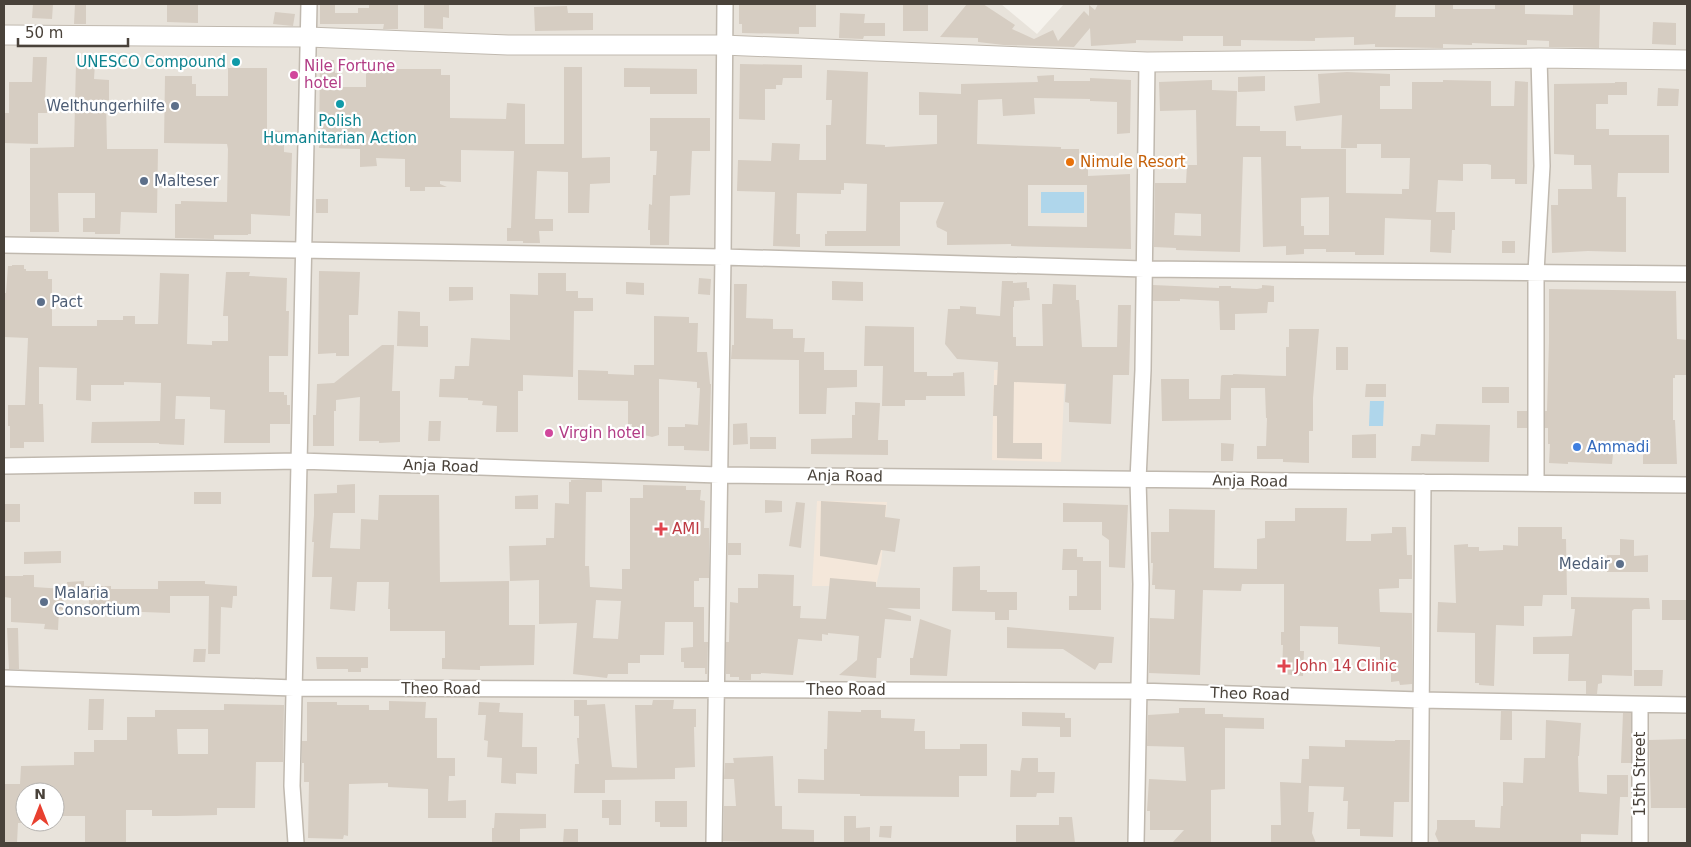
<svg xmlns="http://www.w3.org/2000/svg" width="1691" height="847" viewBox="0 0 1691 847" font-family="'DejaVu Sans',sans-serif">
	<rect width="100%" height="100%" fill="#f5f2ec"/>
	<path fill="#e8e3db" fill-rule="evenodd" d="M4,4H1001L1037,34L1064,4H1687V843H4ZM25,792H55V822H25Z"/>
	<path fill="#f4e7da" d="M994,370L1065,371L1061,462L992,460Z
		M817,501L887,502L881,565L876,586H812Z"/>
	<path fill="#afd6eb" d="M1041,192H1084V213H1041Z
		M1370,401H1384L1383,426H1369Z"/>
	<path fill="#d6cdc2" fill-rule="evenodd" d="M33,4H53L52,19L32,18Z
		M75,4H86V24H74Z
		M167,4H198V23L167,22Z
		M320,4H335V13H358V8H369V4H398V29H383L384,24H320Z
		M424,4H449V18L443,17V29L424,28Z
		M739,4H816V27H799V34L742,33V24H739Z
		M903,4H928V31H903Z
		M967,4H983L1015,25L1012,29L1034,39L1053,30L1058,41L1084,11L1089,16V5L1095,10L1098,4H1396L1395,17H1435V4H1453V9H1495V4H1525V14L1573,15V4H1600L1599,48L1549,47V41L1527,40V45L1472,43V45L1443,44V48L1375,47V44L1354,45V37L1315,38V41L1241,40V46H1223V36H1183V41L1136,40V43L1091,46L1090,28L1074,47L1004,45L978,42V38L940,37Z
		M567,6L568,13H593V30L535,31L534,7Z
		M275,12L295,14L293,26L273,24Z
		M840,13L865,14L864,23H885V36H864L863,39L839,38Z
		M1653,22L1676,23V45L1652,44Z
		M33,57H47L45,100H47V113H38V144L4,143V113H9V82H32Z
		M320,60H334L335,73H340V87H366V66L381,67V69H441V75H450V118L506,119L507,103L525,104V144H564V67H582V158L610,157V183L590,184L589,213H568V172L537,171L535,219H553V231H539L540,243H523V241H507V228H511L514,151L461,150V182L440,181V184L447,187H425V191H410V187H405V159L376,158L377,166L360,167V149L319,148Z
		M76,63H95L94,79L109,80V100H106L107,149H158L157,213L121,212L120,234H95V232H83V218H95V193H58L59,232H30V148L74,147Z
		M740,64L802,65V78H783L782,85H776V89H765V120L739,119Z
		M228,68H267V130L284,131V152L292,153L290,216L251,214V234H248V235H214V239L175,238V204H181V201L227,202L228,149L227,144L164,143L165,76H192V84H196V96H228Z
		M624,68L697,69V94H650V87H624Z
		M827,70L868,72L866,144L885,145V147L937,144V115H919V92L961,94V84L1038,82L1037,76L1054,75V81H1090V78L1131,80L1130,133L1117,134V102L1090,101V99L1034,98L1035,114L1003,116L1002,99L978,100L977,144L1061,147V149H1079V168H1088V176L1130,174L1131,249L1011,246V244L947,245V232L937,227L936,222L944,202H900V246H825V234H827V231H866L867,184L844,183V190H841V194L797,193L796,234H800V247L773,246L775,192L737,191L738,160L771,161L772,143L800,144L799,160H826V125H831L832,100H826ZM1028,185H1087V227L1028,226Z
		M1347,72L1390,74V86H1380V109H1412V82H1443V80L1491,81V106H1514L1515,81L1528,82L1527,184H1515V179H1491V165L1487,164H1463V181L1438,180L1436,212H1455V230H1452L1451,253L1430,252L1431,220L1385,218L1384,255H1355V252H1326V249H1304V254L1286,255V246L1263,247L1261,157H1243L1240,252L1201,251L1176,250V248L1154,247L1155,183H1186L1187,165H1197L1196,110L1160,111L1159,82L1212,80V90L1237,91L1236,126H1260V131H1286V146H1301V149H1346V193L1402,194V189H1409L1410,158H1381V144H1357V148H1341L1342,115L1296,121L1294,106L1320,103L1318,74ZM1329,197V235H1304V226H1301V198ZM1175,213L1201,214V236L1174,235Z
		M1265,76V91L1238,92V77Z
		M1615,82H1627V95H1608V104H1596V129H1609V135H1669V173H1618L1617,197H1626V252L1588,251L1552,253L1551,205H1558V189H1592L1591,165H1574V155L1554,154V84L1615,83Z
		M1658,88L1679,89L1678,106H1657Z
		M650,118H710V151H692L690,195L670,196L669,245H650V230H648L649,204L652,205L653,175H656L657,151H650Z
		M316,199H328V213H316Z
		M1502,241H1515V253H1502Z
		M12,265H24V269H26V271H48V279H52V326H97V320H123V316H135V324H158L160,273L189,274L187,344L212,345V341H228V316H223L226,272H250L249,276L287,278L286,311H289L288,356H269V392H284V395H287V405H290V424H270V443H224L225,410L210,409V397L176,396L175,419H185L184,445L159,444V443H91L92,422L160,421L161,383L124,382V385H91V401L76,400L77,368L39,367V404H43L44,442H24V448H10V426H8V405H25L28,338L4,337V293H6L8,266H12Z
		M319,271L360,272L358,315H349V356H336V353L318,354Z
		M538,273H566V291H578V298H593V311H574L573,377L523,375V391H518V432H496L497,406L482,405L483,401L468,400V398L439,397L440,379H454L455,366H469L471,338L510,340V294L538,295Z
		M699,278L711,279L710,295L698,294Z
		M832,281L863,282V301L832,300Z
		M1002,281H1013V283L1027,282V288H1029L1030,300L1014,301V307H1013V337H1016V346H1043L1042,304H1052L1053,284L1076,285V300H1079L1082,347H1117L1118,305H1131L1129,375H1113L1111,424L1069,422V403L1065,402L1066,384L1014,382L1013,443H1042V459L997,458V416H993L994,385H997L998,362L957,359L945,344L948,309H960V306L976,307V314L1000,316Z
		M626,282L644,283V295L626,294Z
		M734,284H747L746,318L773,319V329H793V338H805L804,352H824V370H857V387L827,388L826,414H799V360L731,359L732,345H734Z
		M1153,285L1219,288V286H1231V288L1257,289L1262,288V285L1274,286V302H1268L1267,313L1235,314V330H1220L1219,301L1180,299V301H1153Z
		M449,287H473V300L449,301Z
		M1549,289L1676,291L1677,339L1687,340V375H1675V378H1673V420H1675L1677,464H1643V453L1613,454L1612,464L1568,462V464L1549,463L1550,444H1548V428H1545V411H1547L1549,342Z
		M398,311L420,312V326H428V347L397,346Z
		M654,316L689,317V323H698L697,352H707L710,384H711L709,451L684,450V446H668V427H685V424L698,425L700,388H697V382L659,379V435L652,437L632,432V424H628V401L578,400V370L608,371V374L634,375V365H654Z
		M865,326L914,327V372H927V376H953V373L964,372L965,396H926V400H905V406H882L883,366H864Z
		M1289,329H1319L1313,398V431H1309V463L1283,462V459H1257V446H1266L1267,418H1266L1265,388H1231V420L1162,421L1161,379H1189V399H1220L1221,376L1222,375H1233V374L1286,376V347H1289Z
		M382,345H394L392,391H400V442L379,443V441H359L360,397L336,400V411H334V446H313V415H316L317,384L334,383Z
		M1336,347H1348V370H1336Z
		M1366,384H1386V397H1365Z
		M1482,387H1509V403H1482Z
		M855,402L880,403L878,440H888V455L811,454V439L852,438V415H855Z
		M1517,411H1527V428H1517Z
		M429,421H441L440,441H428Z
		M747,423L748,444L733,445V424Z
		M1436,424L1490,425L1489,462L1411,461L1412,446H1420L1421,434L1435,435Z
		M1376,434V458H1352V435Z
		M750,437H776V449H750Z
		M1221,443L1234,444L1233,461H1221Z
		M571,480H602V492H586L585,566H589L590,587L622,589V569H630V498H643V485L686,486V490H701L700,500L705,501L704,528H709V578H699V581H694V607H704V642H708L707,674H705V668H684V662H681V648L693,647V622H665L664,655H640V663H628V674H608L607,678L573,674L577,623L539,624V580L510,581L509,546L546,545V538H554L555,503L569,504V482H571ZM596,600L621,601L618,639L593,638Z
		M355,484V513H333L330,548L360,549L361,519L378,520L379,495H439L440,582L509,581V625H535L534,665L480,666V670L442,669V658H445V631H390V609H388L389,582H357L355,611L330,609L332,577H312L314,542H312L314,515V494L337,493V485Z
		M194,492H221V504H194Z
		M538,495V509H515V496Z
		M765,500L782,501V512L765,513Z
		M821,501L886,505L885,517L900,519L895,552L881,550L877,565L820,556Z
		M796,502L805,503L801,548L789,546Z
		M1063,503L1128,505L1125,568L1109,567V540L1102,535V522H1063Z
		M4,504H20V522H4Z
		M1295,508H1347L1346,541H1371V534L1392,533V527H1406L1407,555H1412V579H1399V588L1379,589L1380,612L1412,613V684L1400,685L1399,681L1391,682V668H1380V647L1338,644V627L1300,626V651H1304L1303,676L1282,674L1283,645H1281V632H1284V584H1242L1241,591L1203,590L1200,675L1149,673L1150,618L1174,619L1175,590L1155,589V585H1152L1153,563H1151V532H1169V509L1215,510L1214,568L1257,569V539L1265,538V521H1295Z
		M1518,527H1562V539H1566L1567,595H1543L1542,606H1524V626L1496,625L1494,686L1479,685V683H1475V633L1437,632L1438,602L1456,603L1454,545L1468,544V547H1479V551L1503,550V545L1518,546Z
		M1620,539L1634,540V556L1648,555V572H1607V555H1620Z
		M728,543H741V555H728Z
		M1063,549H1077V557H1083V561H1101V610H1069V596H1077V570H1062Z
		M61,551V563L24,564V552Z
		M980,566V590H987V592H1017V610H1009V620H995V612L952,611L953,567Z
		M758,574L794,575L793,606H801L800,618L826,619L830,578L876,582V587L920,588V609L887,608L911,616V621L885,619L881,658H877L876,678L839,675L857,660L859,636L828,633V635L822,634V641L798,639L793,675L761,673V674H751V680H739V677H730V674H726V642H729L730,602L738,603V588H758Z
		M23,575H34V587L64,589L63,610L59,609L58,630L44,629L45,624L11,622V598L4,597V576H23Z
		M84,581V586H111V589H158V581H205V584L237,586V596H233L232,608L221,607L220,654H208L209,596H170V613L89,610V598L68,599L67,582Z
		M1571,597L1649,598L1650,609H1634L1632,611V676L1602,675V683L1598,684L1597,694H1586V681H1568L1569,654H1533V637L1572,636L1575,609H1571Z
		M1662,600H1687V620H1662Z
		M920,619L951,630L947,676L910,675V658H913Z
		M1007,627L1114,637L1112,663H1099L1095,670L1063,649L1007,648Z
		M7,628H18L19,669H9Z
		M194,649H206L205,662H193Z
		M316,657H368V668H361V672H348V669H317Z
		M1634,670H1663L1662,686H1634Z
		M89,699H104L103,730H88Z
		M574,700H587V705L605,704L612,767L637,768L635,705H652L653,700H674L673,709H696V727H694L695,767L675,768V779L605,780V793H574L575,764H579L577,738H579V716H574Z
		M389,701L426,702L425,718H437V758H455V776H449L448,801L466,800V818H428V789L388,787V783L349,784L348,836L344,835L343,839L308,838L309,782H304V763H302V741H307V702H337V705H369V710H389Z
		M479,702L500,703L499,712L523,713L522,747H537V774L516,773V784L501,783L502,758L487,757L488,741L484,740L486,715H478Z
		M224,704L284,705L283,762H256L255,808H217V815L176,816H152V810H126V843H85V816H55V792H25V823H18L17,843H4V784H20L21,766L74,765V752H94V740H127V717H155V710H224ZM177,729H208V754H178Z
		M1179,708H1205V714H1223V717L1264,718V729L1225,728V789L1211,790V843H1172L1184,830H1150V811H1147L1149,779L1186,781L1184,747L1147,746L1148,715L1179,713Z
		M861,710H881V718L915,719L914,731H925V749H960V744H987V776H959V797L860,796V794L798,793V779L824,780V749H827L828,711L861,712Z
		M1501,711H1512V740H1500Z
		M1022,712L1065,713V718H1071V737H1060V727L1022,726Z
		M1623,713H1631V763H1621Z
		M1546,720L1581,723L1579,756H1578L1579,792L1607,794V775H1628V797H1620L1618,835L1581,834V843H1439L1435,834L1437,829V820H1475V827L1500,828L1501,806H1503V782L1523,783L1524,758H1545Z
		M1687,739V808H1651L1649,740Z
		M1345,740L1395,741V740H1410L1409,802H1394L1393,837L1360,836V829H1347L1348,801H1343L1344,787L1309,786L1308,812H1314L1312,833L1316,843H1271V825H1281L1280,782L1301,783L1302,759H1309V746L1345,747Z
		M773,756L775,806H782V829L814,830V843L723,841L724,806H736L734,779H724L725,763H734L733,758Z
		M1022,758H1038V772H1055L1054,793H1037L1036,797H1010L1011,770L1020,771Z
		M602,800H621V825H609V818H602Z
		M655,801H687V827H660V822H655Z
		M495,813L546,814V828L520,829V843H492V828H494Z
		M844,816H856V828L870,827V843H844Z
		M1059,817H1072L1075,843H1016V825H1059Z
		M880,826H892L891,838L879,837Z
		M564,829H578V843H563Z"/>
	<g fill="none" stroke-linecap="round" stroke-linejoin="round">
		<g stroke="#c0b9af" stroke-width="18">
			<path id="minor" d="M4,245L723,257L1144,269L1687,274
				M4,466L299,461L719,475L1687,485
				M1536,483V272L1542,166L1539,58
				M4,678L294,688L1138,691L1420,700L1687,705
				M1640,705V843
				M296,843L292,786L309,4
				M714,843L723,257L725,4
				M1136,843L1141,584L1138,480L1143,370L1147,62
				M1420,843L1423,482"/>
		</g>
		<g stroke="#c0b9af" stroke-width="21">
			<path id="tertiary" d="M4,35L308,37L508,45H723L1147,62L1539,58L1687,60"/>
		</g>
		<use href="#minor" stroke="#fff" stroke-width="15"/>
		<use href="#tertiary" stroke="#fff" stroke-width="19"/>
	</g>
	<g fill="#0f9aa8" stroke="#fff" stroke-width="2">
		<circle cx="236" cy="62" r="5"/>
		<circle cx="340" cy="104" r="5"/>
	</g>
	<g fill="#d1479c" stroke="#fff" stroke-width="2">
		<circle cx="294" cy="75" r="5"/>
		<circle cx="549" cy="433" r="5"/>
	</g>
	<g fill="#5c6f8a" stroke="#fff" stroke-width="2">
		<circle cx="175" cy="106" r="5"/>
		<circle cx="144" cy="181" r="5"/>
		<circle cx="41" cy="302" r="5"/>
		<circle cx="1620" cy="564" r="5"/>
		<circle cx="44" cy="602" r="5"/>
	</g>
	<circle fill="#e8710a" stroke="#fff" stroke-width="2" cx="1070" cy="162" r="5"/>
	<circle fill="#3f7fe0" stroke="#fff" stroke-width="2" cx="1577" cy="447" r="5"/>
	<g fill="#e0444e" stroke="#fff" stroke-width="2">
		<path d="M658.5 521.5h5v5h5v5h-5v5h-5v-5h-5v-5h5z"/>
		<path d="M1281.5 658.5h5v5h5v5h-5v5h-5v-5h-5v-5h5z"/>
	</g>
	<g text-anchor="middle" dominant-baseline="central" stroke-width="4.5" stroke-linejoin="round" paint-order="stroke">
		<g font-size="15" fill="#0d838f" stroke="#fff" text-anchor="end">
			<text x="226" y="62">UNESCO Compound</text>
			<text x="340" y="121" text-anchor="middle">Polish<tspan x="340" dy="17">Humanitarian Action</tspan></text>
		</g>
		<g font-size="15" fill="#b23c85" stroke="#fff" text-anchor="start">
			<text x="304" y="66">Nile Fortune<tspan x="304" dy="17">hotel</tspan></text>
			<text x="559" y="433">Virgin hotel</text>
		</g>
		<g font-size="15" fill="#4e5e75" stroke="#fff" text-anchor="start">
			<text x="165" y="106" text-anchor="end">Welthungerhilfe</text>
			<text x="154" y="181">Malteser</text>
			<text x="51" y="302">Pact</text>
			<text x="1610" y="564" text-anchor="end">Medair</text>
			<text x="54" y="593">Malaria<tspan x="54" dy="17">Consortium</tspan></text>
		</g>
		<g font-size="15" fill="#c56008" stroke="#fff" text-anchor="start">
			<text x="1080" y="162">Nimule Resort</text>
		</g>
		<g font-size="15" fill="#366cbe" stroke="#fff" text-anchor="start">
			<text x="1587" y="447">Ammadi</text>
		</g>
		<g font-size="15" fill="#49423a" stroke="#fff">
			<text transform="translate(441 466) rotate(2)">Anja Road</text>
			<text transform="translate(845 476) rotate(1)">Anja Road</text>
			<text transform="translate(1250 481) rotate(1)">Anja Road</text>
			<text x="441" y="689">Theo Road</text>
			<text x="846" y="690">Theo Road</text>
			<text transform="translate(1250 694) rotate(2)">Theo Road</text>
			<text transform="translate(1640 774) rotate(-90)">15th Street</text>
		</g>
		<g font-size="15" fill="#be3a42" stroke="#fff" text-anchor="start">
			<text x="672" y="529">AMI</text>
			<text x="1295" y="666">John 14 Clinic</text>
		</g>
	</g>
	<rect width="1691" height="847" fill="none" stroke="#49423a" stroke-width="10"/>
	<g transform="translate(40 807)"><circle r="24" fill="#ffffff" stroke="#b6b3b0"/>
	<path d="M0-4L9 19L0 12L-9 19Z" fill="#e84030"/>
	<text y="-8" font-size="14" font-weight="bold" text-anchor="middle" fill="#49423a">N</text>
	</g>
	<path d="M18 38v8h110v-8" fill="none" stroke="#49423a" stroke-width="2.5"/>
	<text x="25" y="38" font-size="15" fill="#49423a" stroke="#ffffff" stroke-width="4" paint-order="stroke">50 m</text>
</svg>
